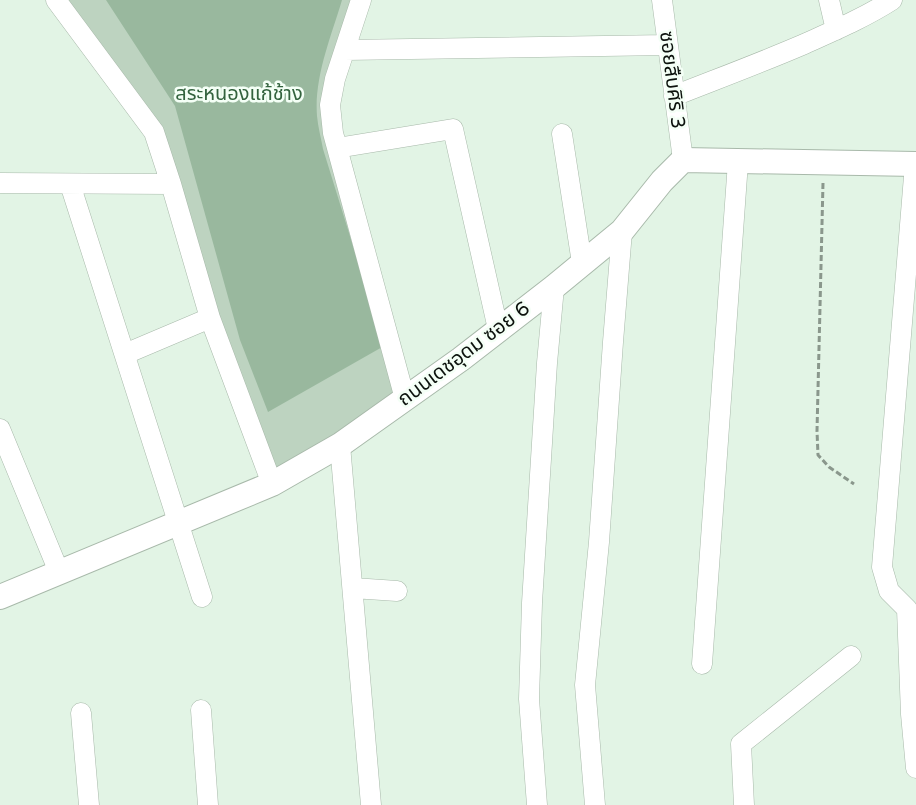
<svg xmlns="http://www.w3.org/2000/svg" width="916" height="805" viewBox="0 0 916 805" font-family="'Varela Round','Noto Sans Thai',sans-serif">
	<rect width="100%" height="100%" fill="#e2f4e5"/>
	<path fill="#bdd3c0" d="M56,0H361L333,133L405,399L272,484L154,132Z"/>
	<path fill="#99b89e" d="M106,0H342C331,37 314,77 317,116C318,127 321,138 323,149L384,346L268,412L240,340L175,106Z"/>
	<g fill="none" stroke-linecap="round" stroke-linejoin="round">
		<g stroke="#a8b9aa" stroke-width="21">
			<path id="minor" d="M56,0L154,132L171,184L210,318L272,484
				M361,0L335,79L330,105L333,133L405,399
				M662,0L683,160
				M829,0L836,30
				M345,50L667,45
				M674,96C717,79 760,63 802,45C833,31 864,18 892,0
				M562,134L582,263
				M337,148L453,129L498,329
				M915,164L882,567L889,591L907,609L911,714L916,768
				M0,183L171,184
				M70,184L202,597
				M125,354L210,318
				M0,429L59,572
				M340,445L371,805
				M353,588L397,591
				M702,664L738,162
				M201,710L208,805
				M81,713L89,805
				M537,805L529,699L532,603L547,363L554,287
				M595,805L585,685L599,542L613,342L622,231
				M744,805L741,744L851,656"/>
		</g>
		<g stroke="#a8b9aa" stroke-width="26">
			<path id="tertiary" d="M0,597L272,484L340,445L461,359L554,287L622,231L662,181L683,160L916,164"/>
		</g>
		<path stroke="#8a978c" stroke-width="3" stroke-dasharray="6 3" stroke-linecap="butt" d="M823,183L817,431L818,455L829,467L854,484"/>
		<use href="#minor" stroke="#fff" stroke-width="20"/>
		<use href="#tertiary" stroke="#fff" stroke-width="24"/>
	</g>
	<g text-anchor="middle" dominant-baseline="central" stroke-width="5" stroke-linejoin="round" paint-order="stroke">
		<g font-size="20" fill="#0c120d" stroke="#f4fff6">
			<text transform="translate(672 80) rotate(83)">ซอยสืบศิริ 3</text>
			<text transform="translate(464 354) rotate(-37)">ถนนเดชอุดม ซอย 6</text>
		</g>
		<g font-size="20" fill="#33633e" stroke="#f4fff6">
			<text x="239" y="94">สระหนองแก้ช้าง</text>
		</g>
	</g>
</svg>
